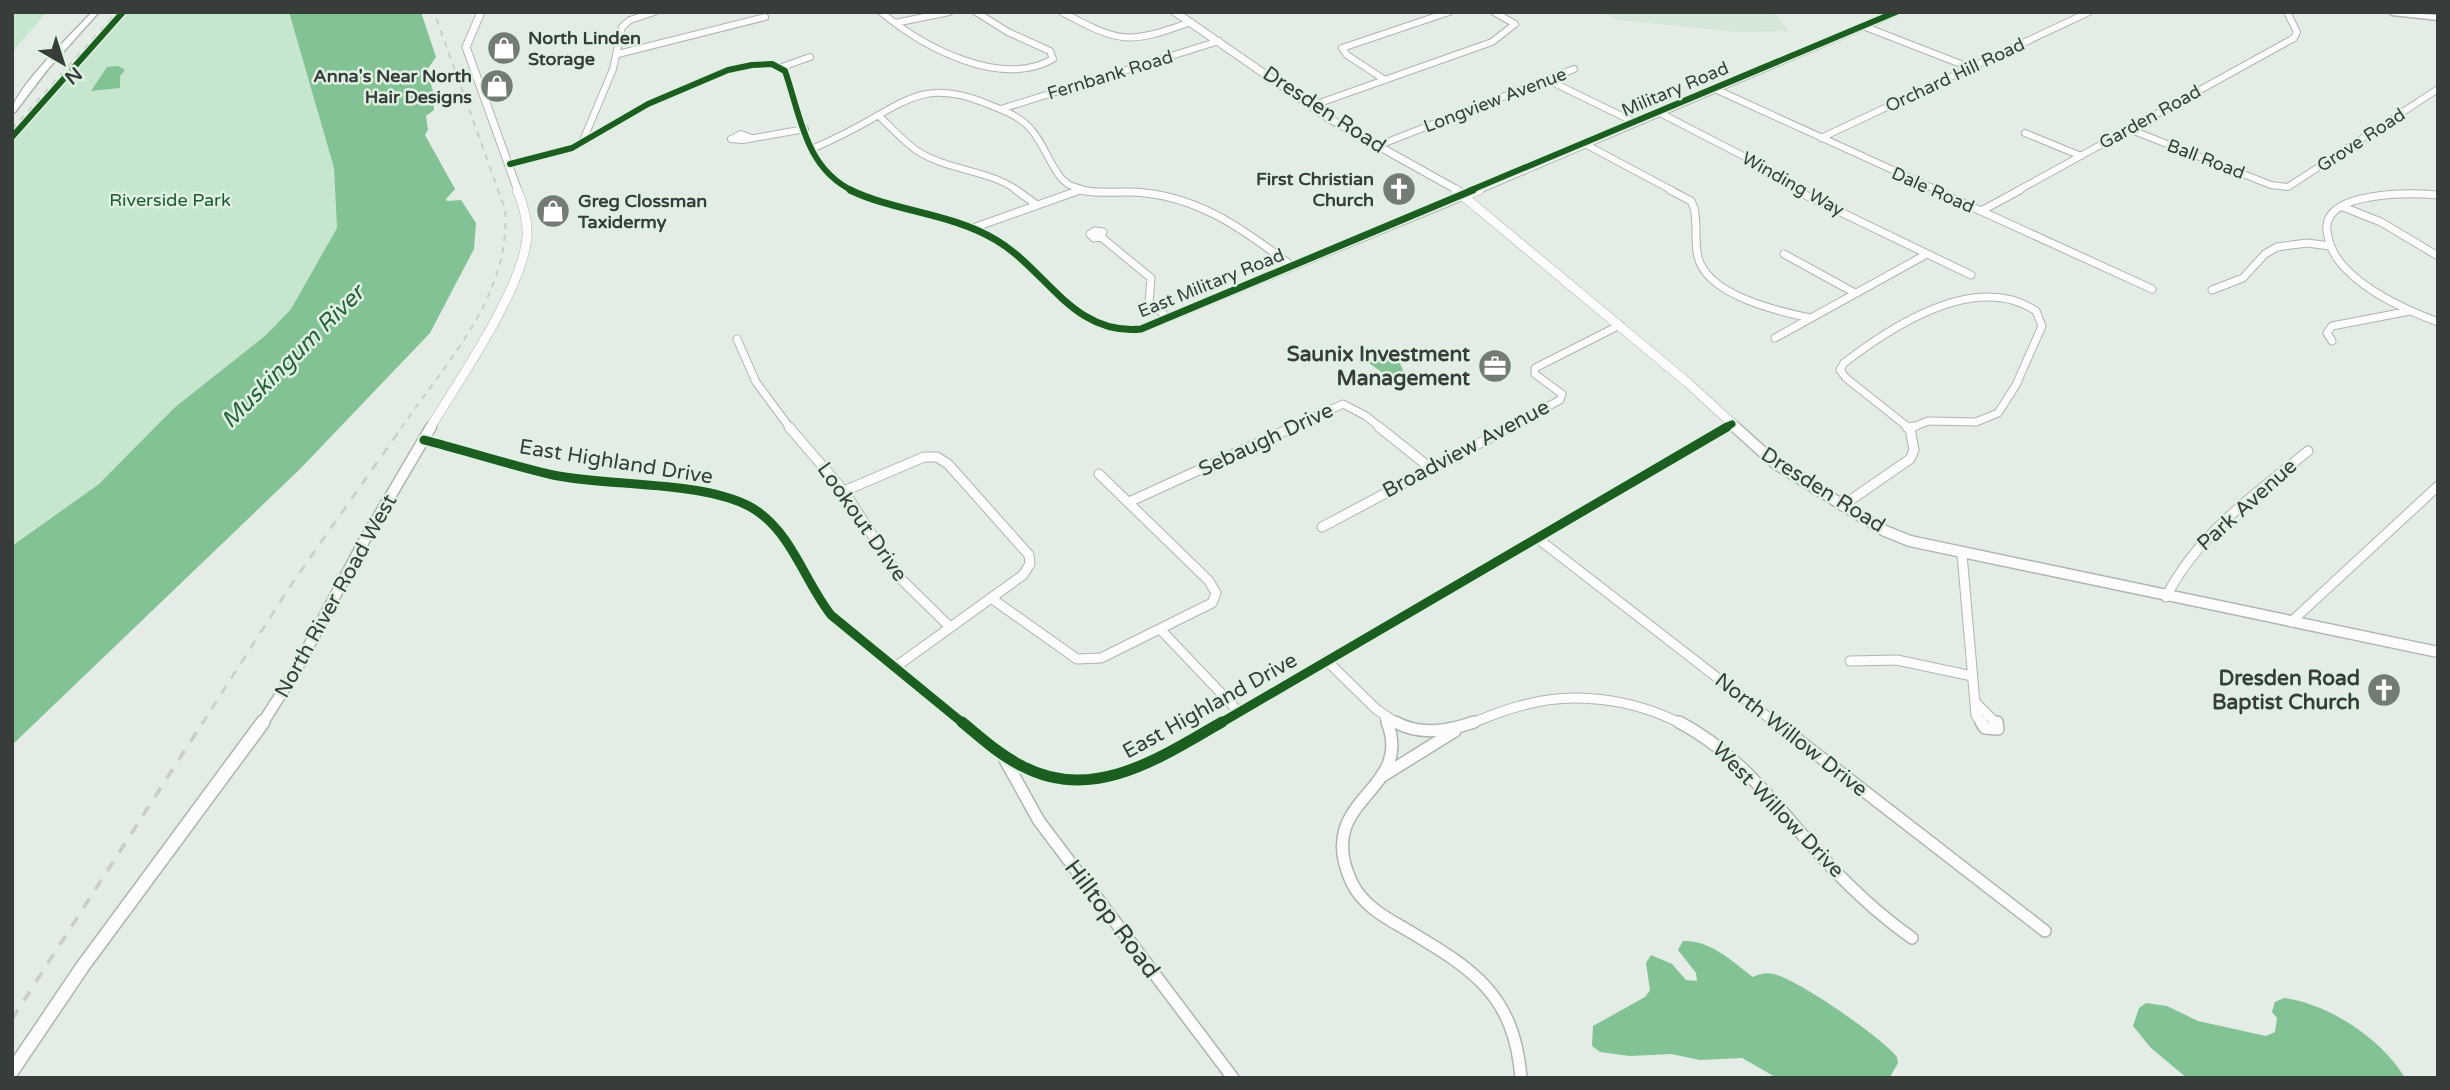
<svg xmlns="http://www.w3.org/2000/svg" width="2450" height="1090" viewBox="0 0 2450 1090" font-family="'Varela Round',sans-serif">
	<rect width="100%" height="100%" fill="#e3ede5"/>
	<path fill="#d5e7d9" d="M1600,12H1774L1789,31L1739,32L1618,20Z"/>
	<path fill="#c6e6cd" d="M31,12H47L12,52V15Z
		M121,12H289L334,168L337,228L291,309L266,335L174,408L99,484L12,546V140Z"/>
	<path fill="#82c294" d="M289,12H421L436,57L427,70L434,95V110L426,116L428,130L425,135L455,189L446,199L447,201L461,200L476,223L474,249L430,333L301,468L12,745V546L99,484L174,408L266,335L291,309L337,228L334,168Z
		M118,66L125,70L120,76V88L91,91L107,67Z
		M1384,350C1395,353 1406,368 1403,379L1388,377L1369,363V356Z
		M1683,941C1711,940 1733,962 1753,977C1759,974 1767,972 1774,974C1799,980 1881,1037 1897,1057L1898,1063L1890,1077L1777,1078L1742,1058L1700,1060L1671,1054L1630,1056L1600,1052L1592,1046L1593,1026L1645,997L1650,990L1646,963L1651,955L1672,964L1686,980L1697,981L1696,973L1678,950Z
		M2284,998C2329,1004 2382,1039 2405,1078H2187L2151,1048L2133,1026L2139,1008L2146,1003L2167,1006L2198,1021L2266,1036L2275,1032L2277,1018L2272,1012L2275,1002Z"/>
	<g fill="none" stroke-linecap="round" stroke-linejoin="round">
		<g stroke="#aeb5af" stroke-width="8">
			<path id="minor-far3" d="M881,12C923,47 1000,89 1053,59L1050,51L1008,32L976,12
				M1062,12C1121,44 1129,44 1191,22
				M895,23L949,12
				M1863,26L1971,68
				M618,54L765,17
				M782,67L810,57
				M1385,80L1347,55L1342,48L1449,12
				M1548,80L1636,123
				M1715,89L1939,191
				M1311,106L1492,42L1515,24L1494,12
				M1001,109L1219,41
				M1660,113L1751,160L1799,191
				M879,116C891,127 903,141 916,150C947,171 988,169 1018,191
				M2129,129L2271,185L2288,187L2438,89
				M2025,133L2081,156
				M751,138L741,134L731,139L743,140L805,129
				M1821,138L2089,12
				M582,143L613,69L622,27L630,20L654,12
				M1585,144L1673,191
				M1377,146L1574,69
				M812,149C832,140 851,131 870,120C913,95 935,82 985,103C1000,109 1015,114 1027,125C1043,140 1048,163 1062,179L1069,185L1088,191
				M510,164L572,148L648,104L728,70L752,65L772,64L785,71C801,117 805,168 853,191
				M1076,191L1080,190
				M2017,191L2294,38L2297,32L2287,12"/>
		</g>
		<g stroke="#aeb5af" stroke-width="9">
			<path id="minor-far2" d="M850,190C896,212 951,213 996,240C1047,270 1073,336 1141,329L1466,195
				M1016,190L1037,205
				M1080,190C1102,195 1123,190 1145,193C1203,199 1247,232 1292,266
				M1670,190L1691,201L1694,208C1698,224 1694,241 1698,257C1707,295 1777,311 1810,318
				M1795,190L1971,275
				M1935,190L2152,289
				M2438,195C2413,193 2322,190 2327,231C2329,247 2335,258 2346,269C2370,294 2406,310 2438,322
				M2343,207L2381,222L2438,256
				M1981,211L2020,190
				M973,228L1080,190
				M1095,231L1103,232L1101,237L1094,238L1090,234Z
				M1101,237L1151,278L1149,302L1168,318
				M1784,254L1855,293
				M2212,290L2243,278L2265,254L2277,247L2307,243L2330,246
				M1775,338L1927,254
				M737,339L756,382L790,428
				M2332,341L2327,333L2332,326L2410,311
				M1290,428L1343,404L1366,416L1381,428
				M1507,428L1560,400L1562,394L1535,374V368L1620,325
				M1724,428L1732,424
				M1909,428L1846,378L1840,370L1844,363C1892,326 1976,271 2036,311L2042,326L2016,385L1998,413L1976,422L1928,421L1911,428"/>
		</g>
		<g stroke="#aeb5af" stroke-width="11">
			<path id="minor-far1" d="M789,427L844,491L900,578L950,627
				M1379,427L1429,467
				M1907,427L1910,429
				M1910,429L1913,427
				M424,440C467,451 510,465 553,475C609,487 712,480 757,511C793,536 805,582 831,615L964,724
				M844,491L924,457H937L948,464L1029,555L1030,564L1023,575L894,668
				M1129,502L1293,427
				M1842,506L1910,459L1914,450L1910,429
				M1322,527L1510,427
				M1537,538L1777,724
				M1962,554L1976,715L1982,724
				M2166,597C2198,534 2254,495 2308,451
				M991,598L1077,659L1101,658L1212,603L1216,593L1209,581L1099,474
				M2291,622L2438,486
				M1160,629L1238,711
				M1326,660L1376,709L1398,724
				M1850,661L1897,660L1972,676
				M1976,703L1997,724
				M1384,715L1388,724
				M1219,724L1727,427
				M1469,724C1486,718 1503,710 1520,706C1573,690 1633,699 1682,724"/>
		</g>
		<g stroke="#aeb5af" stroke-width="14">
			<path id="minor" d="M962,722C981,738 1000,755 1022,766C1093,804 1161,757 1222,722
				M1387,722C1415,793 1313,797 1351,881C1361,903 1382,916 1402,927C1471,968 1514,992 1521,1078
				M1395,722C1421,736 1448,731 1474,722
				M1679,722C1735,751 1772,800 1813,847C1843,881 1875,912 1912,938
				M1775,722L2045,931
				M1981,722L1985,728L1998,729L1997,722
				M1004,758L1039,821L1233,1078
				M1384,775L1455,731"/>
		</g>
		<g stroke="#aeb5af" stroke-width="9">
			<path id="tertiary-far3" d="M481,12L466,47L518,191
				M1175,12L1330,119L1459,191
				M1475,191L1896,12"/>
		</g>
		<g stroke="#aeb5af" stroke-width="10">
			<path id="tertiary-far2" d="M1456,190L1688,383L1737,428
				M1466,195L1479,190
				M430,428C458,382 523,288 527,237C528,221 523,204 517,190"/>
		</g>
		<g stroke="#aeb5af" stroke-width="13">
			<path id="tertiary-far1" d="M1735,427L1776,464L1885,531L1910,541L2438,652
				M262,724L295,672L364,541L431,427"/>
		</g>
		<g stroke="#aeb5af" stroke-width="16">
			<path id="tertiary" d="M12,1071L83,966L263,722"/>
		</g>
		<g stroke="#aeb5af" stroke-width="3">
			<path id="secondary" d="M92,12H99L47,70L15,112H12C12,91 75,31 92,12Z"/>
		</g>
		<g stroke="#aeb5af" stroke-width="3">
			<path id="primary" d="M2388,12L2438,15V20L2392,15Z"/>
		</g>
		<use href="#minor-far3" stroke="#fbfcfb" stroke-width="6"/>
		<use href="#minor-far2" stroke="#fbfcfb" stroke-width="7"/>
		<use href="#minor-far1" stroke="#fbfcfb" stroke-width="9"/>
		<use href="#minor" stroke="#fbfcfb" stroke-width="11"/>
		<use href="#tertiary-far3" stroke="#fbfcfb" stroke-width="7"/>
		<use href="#tertiary-far2" stroke="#fbfcfb" stroke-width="9"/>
		<use href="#tertiary-far1" stroke="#fbfcfb" stroke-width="10"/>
		<use href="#tertiary" stroke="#fbfcfb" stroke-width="13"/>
		<use href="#secondary" fill="#fbfcfb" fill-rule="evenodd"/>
		<use href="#primary" fill="#fbfcfb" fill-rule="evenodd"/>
		<path stroke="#cacdcb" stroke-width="2" stroke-dasharray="6 6" stroke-linecap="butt" d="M12,129L117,12
			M401,428C446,363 512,294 505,209L434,12"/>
		<path stroke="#cacdcb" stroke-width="2.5" stroke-dasharray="9 9" stroke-linecap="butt" d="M202,724L291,585L402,427"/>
		<path stroke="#cacdcb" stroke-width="3.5" stroke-dasharray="11 11" stroke-linecap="butt" d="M12,1019L203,722"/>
		<g stroke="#dff1e2" stroke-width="9">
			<path id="cycleway-far3" d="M12,137L123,12
				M510,164L572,148L648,104L728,70L752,65L772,64L785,71C801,117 805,168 853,191
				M1469,191L1896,12"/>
		</g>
		<g stroke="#dff1e2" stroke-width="10">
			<path id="cycleway-far2" d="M850,190C896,212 951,213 996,240C1047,270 1073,336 1141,329L1473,190
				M1724,428L1732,424"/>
		</g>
		<g stroke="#dff1e2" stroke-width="13">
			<path id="cycleway-far1" d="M424,440C467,451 510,465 553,475C609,487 712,480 757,511C793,536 805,582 831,615L964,724
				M1219,724L1727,427"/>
		</g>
		<g stroke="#dff1e2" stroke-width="16">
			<path id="cycleway" d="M962,722C981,738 1000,755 1022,766C1093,804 1161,757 1222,722"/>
		</g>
		<use href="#cycleway-far3" stroke="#1b5e20" stroke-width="6"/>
		<use href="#cycleway-far2" stroke="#1b5e20" stroke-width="7"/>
		<use href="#cycleway-far1" stroke="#1b5e20" stroke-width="9"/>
		<use href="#cycleway" stroke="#1b5e20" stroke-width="11"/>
	</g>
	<defs>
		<g id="shop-disc" transform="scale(1.75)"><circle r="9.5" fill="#737b75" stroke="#dff1e2"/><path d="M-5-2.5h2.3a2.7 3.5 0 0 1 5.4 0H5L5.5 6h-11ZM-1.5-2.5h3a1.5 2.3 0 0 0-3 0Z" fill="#fff"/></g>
		<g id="church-disc" transform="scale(1.75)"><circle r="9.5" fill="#737b75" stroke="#dff1e2"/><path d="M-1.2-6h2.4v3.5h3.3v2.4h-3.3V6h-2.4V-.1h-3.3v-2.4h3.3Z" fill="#fff"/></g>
		<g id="office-disc" transform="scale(1.75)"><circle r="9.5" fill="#737b75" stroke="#dff1e2"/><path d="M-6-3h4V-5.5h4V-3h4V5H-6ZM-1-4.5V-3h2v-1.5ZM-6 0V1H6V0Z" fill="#fff"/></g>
	</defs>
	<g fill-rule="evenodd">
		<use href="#shop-disc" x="504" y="48"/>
		<use href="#shop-disc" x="497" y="86"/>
		<use href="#church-disc" x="1399" y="189"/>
		<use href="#shop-disc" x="553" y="211"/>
		<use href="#office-disc" x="1495" y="366"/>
		<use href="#church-disc" x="2384" y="690"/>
	</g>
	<g text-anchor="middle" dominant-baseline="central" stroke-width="5" stroke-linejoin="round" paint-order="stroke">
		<g font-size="18" font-weight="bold" fill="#373e39" stroke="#dff1e2" text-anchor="start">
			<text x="528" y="38">North Linden<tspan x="528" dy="21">Storage</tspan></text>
			<text x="472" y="76" text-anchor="end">Anna's Near North<tspan x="472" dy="21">Hair Designs</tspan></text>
			<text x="1374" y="179" text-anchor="end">First Christian<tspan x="1374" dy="21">Church</tspan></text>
			<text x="578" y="201">Greg Clossman<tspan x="578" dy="21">Taxidermy</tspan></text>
		</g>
		<g font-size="18" fill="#373e39" stroke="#dff1e2">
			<text transform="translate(1110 75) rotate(-17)">Fernbank Road</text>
			<text transform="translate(1955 75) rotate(-25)">Orchard Hill Road</text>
			<text transform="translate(1675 89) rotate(-23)">Military Road</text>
			<text transform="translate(1495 100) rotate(-21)">Longview Avenue</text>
			<text transform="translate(2150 117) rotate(-29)">Garden Road</text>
			<text transform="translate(2361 140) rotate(-33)">Grove Road</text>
			<text transform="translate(2206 159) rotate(21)">Ball Road</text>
			<text transform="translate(1793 184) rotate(29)">Winding Way</text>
			<text transform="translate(1933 190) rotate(24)">Dale Road</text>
			<text transform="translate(1211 283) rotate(-22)">East Military Road</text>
		</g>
		<g font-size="18" fill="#1c5a32" stroke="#dff1e2">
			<text x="170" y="200">Riverside Park</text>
		</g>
		<g font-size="21" fill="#373e39" stroke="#dff1e2">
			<text transform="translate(1324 110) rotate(33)">Dresden Road</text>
			<text transform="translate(1266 440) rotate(-25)">Sebaugh Drive</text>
			<text transform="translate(1466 449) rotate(-28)">Broadview Avenue</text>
			<text transform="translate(616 462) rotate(9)">East Highland Drive</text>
			<text transform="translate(1823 490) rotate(32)">Dresden Road</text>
			<text transform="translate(2247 505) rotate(-42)">Park Avenue</text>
			<text transform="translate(862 522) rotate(55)">Lookout Drive</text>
			<text transform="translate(336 596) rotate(-61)">North River Road West</text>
			<text transform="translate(1210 706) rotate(-29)">East Highland Drive</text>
			<text transform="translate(1791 735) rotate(38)">North Willow Drive</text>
			<text transform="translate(1778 810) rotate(46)">West Willow Drive</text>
		</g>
		<g font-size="21" font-weight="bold" fill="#373e39" stroke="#dff1e2" text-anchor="end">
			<text x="1470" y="354">Saunix Investment<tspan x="1470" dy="24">Management</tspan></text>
			<text x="2360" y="678">Dresden Road<tspan x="2360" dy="24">Baptist Church</tspan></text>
		</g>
		<g font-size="23" font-style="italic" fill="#266239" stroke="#dff1e2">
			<text transform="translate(293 357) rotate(-45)">Muskingum River</text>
		</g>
		<g font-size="24" fill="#373e39" stroke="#dff1e2">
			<text transform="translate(1112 919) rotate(53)">Hilltop Road</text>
		</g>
	</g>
	<rect width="2450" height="1090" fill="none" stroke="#373e39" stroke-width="28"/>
	<g transform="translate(63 63) rotate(141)" stroke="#dff1e2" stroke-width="5" paint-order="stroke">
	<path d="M0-5L12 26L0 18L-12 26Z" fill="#373e39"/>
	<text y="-10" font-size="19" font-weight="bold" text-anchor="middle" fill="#373e39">N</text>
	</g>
</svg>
